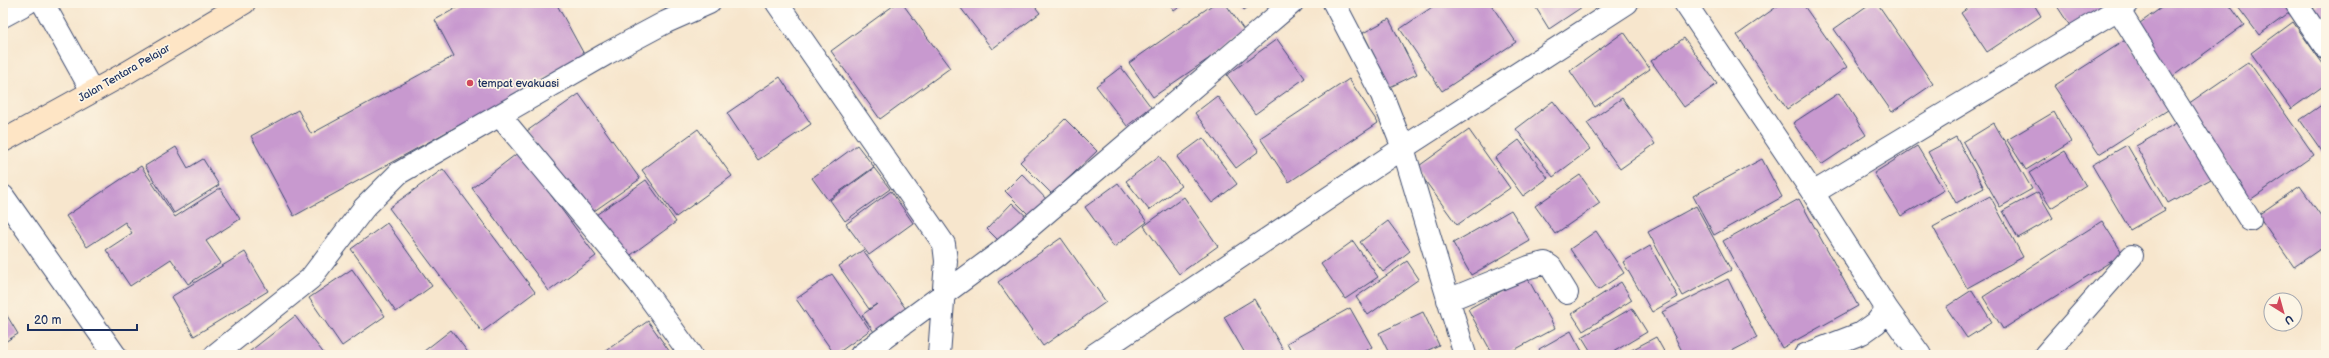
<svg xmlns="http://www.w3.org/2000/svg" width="2329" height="358" viewBox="0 0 2329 358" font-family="'Balsamiq Sans',sans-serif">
	<rect width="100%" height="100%" fill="#fcf5e5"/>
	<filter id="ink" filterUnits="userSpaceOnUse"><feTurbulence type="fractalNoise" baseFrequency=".025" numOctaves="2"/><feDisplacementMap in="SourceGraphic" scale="8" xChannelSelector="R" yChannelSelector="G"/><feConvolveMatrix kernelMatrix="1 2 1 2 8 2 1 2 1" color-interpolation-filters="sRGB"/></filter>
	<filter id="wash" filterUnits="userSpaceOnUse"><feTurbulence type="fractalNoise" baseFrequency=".012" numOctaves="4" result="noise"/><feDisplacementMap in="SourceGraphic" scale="16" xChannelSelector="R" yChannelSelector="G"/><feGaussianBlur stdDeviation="0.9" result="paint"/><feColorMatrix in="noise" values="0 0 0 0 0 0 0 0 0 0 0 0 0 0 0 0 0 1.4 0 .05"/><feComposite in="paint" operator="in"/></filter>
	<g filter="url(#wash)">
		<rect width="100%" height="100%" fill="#f7e6cd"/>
		<g id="blocks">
			<path fill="#c899cf" d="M465,3H556L585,56L294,216L251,136L298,110L311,134L454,56L435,20Z
				M663,3H679L666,10Z
				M897,3H902L950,68L880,119L831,51Z
				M957,3H1032L1040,13L992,49Z
				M1169,3H1185L1174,11Z
				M1215,3H1225L1246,33L1153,97L1129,63Z
				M1240,3H1254L1244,10Z
				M1438,3H1490L1516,42L1442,91L1400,29Z
				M1533,3H1588L1549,29Z
				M1782,3H1802L1847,67L1787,109L1737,35Z
				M1871,3H1877L1933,84L1892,112L1834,29Z
				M1975,3H2033L2041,16L1987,52L1961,13Z
				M2055,3H2114L2072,29Z
				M2168,3H2228L2244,25L2169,79L2133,28Z
				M2235,3H2288L2293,10L2259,35Z
				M2320,3H2326V39L2307,12Z
				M1389,19L1417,74L1390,87L1363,33Z
				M2293,22L2326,68V84L2291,109L2251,53Z
				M1624,32L1650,69L1595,107L1570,71Z
				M1684,38L1717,84L1684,107L1651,61Z
				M1277,39L1305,78L1255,114L1227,75Z
				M2127,39L2171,108L2099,154L2054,86Z
				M2249,62L2314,155L2250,200L2185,106Z
				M1121,67L1151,107L1127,126L1096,86Z
				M780,77L811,124L758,160L727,113Z
				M1349,79L1378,123L1289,182L1260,138Z
				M1839,93L1866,135L1821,165L1793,123Z
				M579,94L640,179L587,216L527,131Z
				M1217,96L1259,151L1236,168L1195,113Z
				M1622,98L1655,144L1620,169L1587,123Z
				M1553,101L1590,149L1553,177L1516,129Z
				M2326,102V157L2300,120Z
				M2054,112L2071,142L2026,170L2007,140Z
				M1065,119L1097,151L1052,194L1020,162Z
				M2180,121L2211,179L2168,203L2136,146Z
				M1994,123L2032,189L2000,207L1963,142Z
				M698,129L732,176L676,217L642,170Z
				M1469,130L1510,188L1457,225L1416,168Z
				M1956,137L1984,188L1956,203L1928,152Z
				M1203,138L1237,184L1212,203L1177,157Z
				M1519,140L1548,178L1523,196L1495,158Z
				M857,145L874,167L828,200L812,178Z
				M2127,145L2165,210L2130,230L2092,165Z
				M1917,146L1944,190L1901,216L1874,173Z
				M176,147L188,168L203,159L219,185L174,213L145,166Z
				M2065,151L2086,186L2051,208L2029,173Z
				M519,152L596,256L549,291L472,188Z
				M1159,156L1181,186L1149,210L1126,181Z
				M1762,159L1782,197L1714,235L1693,196Z
				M141,166L175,217L220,188L240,219L206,241L221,263L188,284L171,259L130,286L106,250L132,233L125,222L87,247L66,216Z
				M874,168L890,189L845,221L830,200Z
				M443,169L535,292L482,332L389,208Z
				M1022,174L1050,203L1033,219L1005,191Z
				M1580,175L1600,203L1555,234L1535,206Z
				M646,180L676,222L624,260L593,217Z
				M1118,183L1147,222L1114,247L1085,207Z
				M2300,186L2326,223V245L2294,267L2258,215Z
				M891,191L913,223L869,255L846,224Z
				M2038,192L2053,218L2018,238L2003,211Z
				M1990,196L2023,257L1967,288L1933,227Z
				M1184,197L1218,246L1179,274L1144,226Z
				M1799,199L1858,306L1782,348L1723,241Z
				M1012,203L1029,219L1003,245L987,229Z
				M1696,206L1731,270L1683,296L1648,232Z
				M1511,210L1530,241L1471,275L1453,243Z
				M1388,221L1410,251L1383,272L1360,242Z
				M2102,221L2123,254L2003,329L1983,297Z
				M387,223L432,286L396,312L351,249Z
				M1596,231L1624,273L1598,290L1570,249Z
				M1061,238L1106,302L1043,346L998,282Z
				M1353,241L1378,277L1345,299L1321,264Z
				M1650,246L1678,297L1652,312L1623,262Z
				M863,250L906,309L874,332L862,315L877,304L869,309L839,266Z
				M245,252L268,291L194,336L171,297Z
				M1407,261L1419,279L1368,315L1356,297Z
				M352,269L385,316L342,346L309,298Z
				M832,274L870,330L835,355L796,299Z
				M1527,277L1555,328L1505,355H1493L1468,309Z
				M1728,279L1757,338L1724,355H1684L1662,312Z
				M1621,282L1632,300L1583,331L1572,314Z
				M1972,290L1992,322L1967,338L1946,307Z
				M1254,299L1286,355H1246L1224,317Z
				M1350,308L1372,347L1358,355H1294L1287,343Z
				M1632,308L1647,332L1608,355H1593L1582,337Z
				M3,309L18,334L3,343Z
				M1423,312L1439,345L1418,355H1390L1379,333Z
				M295,316L325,355H245L249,352Z
				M648,321L672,355H606L604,352Z
				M451,330L470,355H419Z
				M1571,331L1584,355H1542L1539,349Z
				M1656,337L1666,355H1622Z"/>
		</g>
	</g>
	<g filter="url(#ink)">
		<use href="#blocks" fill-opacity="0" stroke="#3c4a6f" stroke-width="1"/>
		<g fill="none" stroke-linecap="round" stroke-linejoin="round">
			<g stroke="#3c4a6f" stroke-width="24">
				<path id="street" d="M43,3L92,91
					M777,3L944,244L946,261L939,355
					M1334,3L1382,95L1403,148L1465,355
					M1685,3L1813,193L1887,309L1876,323L1862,333L1805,355
					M2296,3L2326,48
					M2118,9L2250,220
					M3,16L27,3
					M500,116L639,283L691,355
					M1813,193L2128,3
					M3,196L115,355
					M1448,300L1529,267L1545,263L1551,267L1567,293
					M1887,309L1920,355
					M215,355L310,279L364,208L399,173L606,54L666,22L709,3
					M861,355L998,254L1292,3
					M1094,355L1403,148L1627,3
					M2045,355L2132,256"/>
			</g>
			<g stroke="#3c4a6f" stroke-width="24">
				<path id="secondary" d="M3,141L128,72L244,3"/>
			</g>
			<use href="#street" stroke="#fff" stroke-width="22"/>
			<use href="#secondary" stroke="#fee5c5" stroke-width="22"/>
		</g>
	</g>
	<circle fill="#d1495b" stroke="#fcf5e5" stroke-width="1.5" cx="470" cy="83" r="4"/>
	<g text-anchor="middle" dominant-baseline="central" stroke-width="3.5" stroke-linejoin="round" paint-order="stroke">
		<g font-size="11" fill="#1b2f5e" stroke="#fcf5e5">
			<text transform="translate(124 73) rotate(-30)">Jalan Tentara Pelajar</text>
		</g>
		<g font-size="11" fill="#1b2f5e" stroke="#fcf5e5" text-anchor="start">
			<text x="478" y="83">tempat evakuasi</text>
		</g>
	</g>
	<rect width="2329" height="358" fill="none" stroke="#fcf5e5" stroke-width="16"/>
	<g transform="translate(2283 312) rotate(143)"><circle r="19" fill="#fcf5e5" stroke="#a2a6af"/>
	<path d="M0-3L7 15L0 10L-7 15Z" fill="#d1495b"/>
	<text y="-6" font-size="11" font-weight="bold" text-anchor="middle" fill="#1b2f5e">U</text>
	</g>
	<path d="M28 324v6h109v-6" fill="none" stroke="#1b2f5e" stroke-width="2"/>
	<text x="34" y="324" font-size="12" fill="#1b2f5e" stroke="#fcf5e5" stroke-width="3" paint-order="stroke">20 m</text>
</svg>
